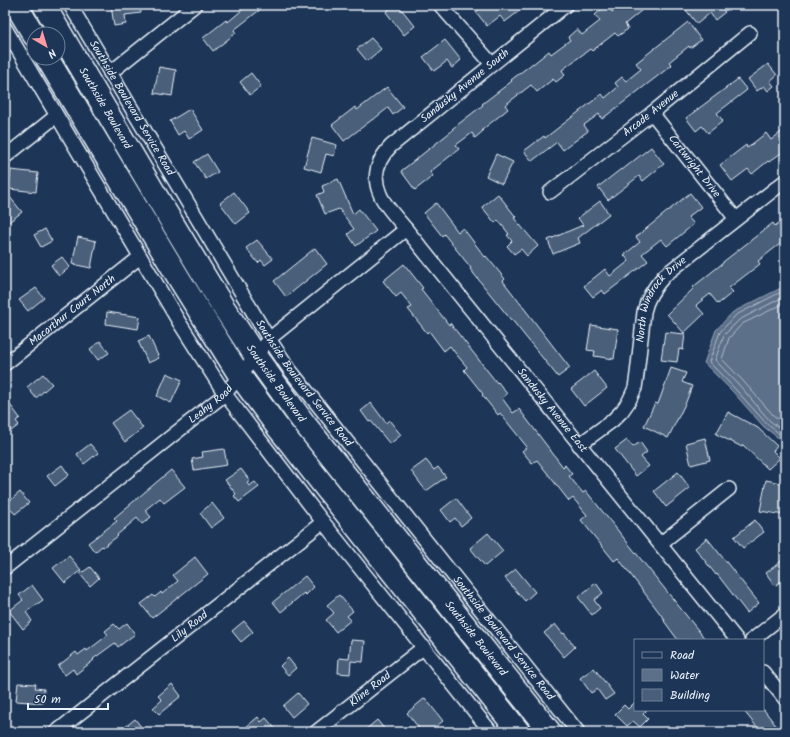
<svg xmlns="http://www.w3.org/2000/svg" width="790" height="737" viewBox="0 0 790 737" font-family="Kalam,sans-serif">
	<rect width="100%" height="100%" fill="#1d3557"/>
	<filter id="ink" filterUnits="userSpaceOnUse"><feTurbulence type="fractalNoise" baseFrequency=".025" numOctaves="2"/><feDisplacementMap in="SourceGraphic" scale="8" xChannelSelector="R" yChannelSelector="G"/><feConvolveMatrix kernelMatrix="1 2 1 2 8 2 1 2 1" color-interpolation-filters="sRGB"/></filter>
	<g filter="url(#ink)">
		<path fill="#5d7089" stroke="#95a4b5" d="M785,286V443L764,427L733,392L704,363L716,330L733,312Z"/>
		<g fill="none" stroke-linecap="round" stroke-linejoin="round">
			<path stroke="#b0bdcc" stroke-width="1" d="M785,290L736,315L720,332L709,362L736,390L767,424L785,438
				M785,296L739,320L724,335L715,360L740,386L770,421L785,432
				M785,303L742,324L729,338L722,359L744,382L774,416L785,424"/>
		</g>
		<path fill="#495e7a" stroke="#e8f1f8" d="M111,5H140L141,13L125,15L126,24L114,26Z
			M248,5H266L234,30L236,33L213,51L203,38L226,20L228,22Z
			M394,5H398L415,26L404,35L386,12Z
			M484,5H527L505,22L500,16L487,26L476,12Z
			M607,5L612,12L622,5H648L625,24L628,29L618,36L615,33L592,51L590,49L562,70L565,75L556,82L553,79L537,92L531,85L505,105L508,109L482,130L483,131L475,138L472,133L456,145L459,149L430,172L433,176L415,190L401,171L453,130L452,129L483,105L482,104L512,81L511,80L533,63V64L549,51L551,54L570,40L568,37L577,29L582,35L600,21L595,15Z
			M692,5H721L720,6L725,12L715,20L710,13L697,24L686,10Z
			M688,22L701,40L690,48L689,46L669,62L672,65L602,119L599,114L584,125L588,131L563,150L557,142L532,161L524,151L544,136L545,138L602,94L605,98L618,87L615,83L622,77L626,81L641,69L636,63Z
			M371,38L381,49L367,61L357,49Z
			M445,40L461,60L452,68L447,61L434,71L423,57Z
			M768,64L777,75L770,81L774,86L768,91L764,86L757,91L748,79Z
			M159,67L176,70L172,96L154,93Z
			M251,73L261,86L250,95L240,82Z
			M738,79L747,90L717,113L723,121L708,133L702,126L696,131L686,118Z
			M387,87L403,107L393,115L388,108L374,119H373L344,141L332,125L355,107L357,110Z
			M190,109L203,130L189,139L184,131L178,135L170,121Z
			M785,129V150L769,162L768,161L752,174L748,169L732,181L720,165L746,145L747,148L766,133L771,140Z
			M312,138L337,145L334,156L326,154L321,172L304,167Z
			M651,147L664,164L643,181L639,176L608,200L598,187L621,169L622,170Z
			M207,154L218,172L206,179L194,162Z
			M496,154L513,162L502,184L486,176Z
			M11,170L38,173L36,192L9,189Z
			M338,179L353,214L359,209L376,231L356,246L348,234L354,229L339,209L325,214L317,195L324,192L322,186Z
			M5,191L22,212L5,225Z
			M234,192L250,213L236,224L220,203Z
			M690,193L701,207L688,217L694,224L667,246L661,239L642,254L648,261L605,294L602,290L593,297L584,286L605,269L610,276L629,261L624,255L640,242L636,237Z
			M498,194L516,217L514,218L538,246L527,256L521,249L514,254L507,246L512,241L507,235L509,234L498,220L495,223L482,207Z
			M600,201L609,214L578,238L580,243L553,254L548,240L583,225L578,218Z
			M436,203L458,232L463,228L485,257L486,256L496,268L505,279L503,281L570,368L558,377L512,320H511L470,269L471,268L444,234L442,236L424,213Z
			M785,218V240L758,261L760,264L729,288L733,292L718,304L710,294L696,305L704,314L684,333L667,314L694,288L693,287L723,263V262L773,223L775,226Z
			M45,229L52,241L41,247L34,235Z
			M78,237L96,241L91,268L72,264Z
			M257,240L273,259L265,265L261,260L258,263L246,248Z
			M315,248L327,264L286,297L274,281Z
			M62,257L70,267L59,276L51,265Z
			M404,264L423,288L421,289L449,325L450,323L497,383L498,382L507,394L502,398L513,413L519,409L563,467L565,465L572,474L569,476L583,493L586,491L706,640H678L664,621L665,620L618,558L614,561L581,520L587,515L573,498L569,501L537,460L532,463L522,451L527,447L500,413L498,415L482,395L483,394L464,370L467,367L456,354L450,346L444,351L429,331L427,333L408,309L412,307L401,293L396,297L383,281Z
			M36,288L44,298L28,311L19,300Z
			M107,312L140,317L138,329L106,324Z
			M591,325L618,329L614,359L594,356L595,351L587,350Z
			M665,332L685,334L683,350L679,349L677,362L661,360Z
			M149,336L159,358L148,363L138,341Z
			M100,341L109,353L98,360L90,349Z
			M671,368L686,373L682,382L692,386L686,402L668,438L644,426L655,403L658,404Z
			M594,371L607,388L584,406L571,389Z
			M167,373L182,380L171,403L157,396Z
			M43,374L52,384L36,398L27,387Z
			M5,398L20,418L16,421L19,425L11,431L8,427L5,430Z
			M371,403L386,423L389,420L401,435L390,444L371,421L369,422L361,411Z
			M129,410L143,428L125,442L111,423Z
			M728,412L758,428L777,446L773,451L780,458L768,469L743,445L742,447L716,434Z
			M705,438L710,460L691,465L686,443Z
			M627,440L633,447L640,442L647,452L641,457L649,466L636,476L615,449Z
			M90,444L98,453L84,464L77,454Z
			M224,449L227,465L194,470L192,459L203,457L202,452Z
			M426,460L434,470L438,467L446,477L426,491L411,471Z
			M62,465L69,475L55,486L47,476Z
			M241,469L250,481L247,483L249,486L255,482L259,487L239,502L234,496L236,494L225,480Z
			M171,470L185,487L164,503L160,498L145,510L151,517L142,524L137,518L117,535L118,536L103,547L102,546L95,552L88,543L117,521L114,518Z
			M678,472L690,488L666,507L654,491Z
			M766,480L785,484V511L784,515L760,511Z
			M20,492L29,503L15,514L6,504Z
			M456,498L471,518L461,526L455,518L450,522L441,510Z
			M212,503L224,518L211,528L200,513Z
			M755,520L764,532L743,548L734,537Z
			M488,533L503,551L485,566L470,548Z
			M707,538L759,603L747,613L717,574L716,575L695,548Z
			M69,556L81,570L65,583L53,568Z
			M195,557L208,574L152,618L141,604L153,595L155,597L161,592L162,594L178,581L173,575Z
			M785,558V578L775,586L766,573Z
			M90,567L99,578L90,586L80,574Z
			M516,569L535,592L525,601L505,578Z
			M305,576L314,587L306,595L304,593L281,612L273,602Z
			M596,583L603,593L594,600L600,608L592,615L578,597Z
			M32,585L43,600L26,612L32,621L23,629L9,611L23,600L19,595Z
			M339,595L353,611L347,616L351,620L336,632L326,620L334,613L327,605Z
			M244,621L253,632L241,642L232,631Z
			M127,623L135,634L118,647L115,643L93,659L94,660L76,674L73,669L65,675L58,666L76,652L78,655L86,649L87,651L108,635L105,631L114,624L119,629Z
			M555,624L563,634L564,633L575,647L564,657L544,633Z
			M351,640L365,641L363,662L351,661L350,674L338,673L339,658L349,659Z
			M288,658L296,668L288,675L280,666Z
			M594,668L614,694L605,700L597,689L591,693L580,678Z
			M18,683L36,684L35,688L44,689L43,703L16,701Z
			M172,684L181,696L159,714L153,708L162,700L158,696Z
			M298,693L307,704L292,717L283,706Z
			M425,698L443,721L429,732H422L407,713Z
			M635,702V710H647L643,714L648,719L640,727L633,721L627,726L615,714L624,705L628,709Z
			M743,710H764L781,732H761Z
			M258,717L261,722L266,718L278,732H240Z
			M135,719L145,732H119Z
			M377,720L387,732H363Z"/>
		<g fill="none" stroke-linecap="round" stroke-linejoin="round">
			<g stroke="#e8f1f8" stroke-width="16">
				<g id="street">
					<path id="s1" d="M70,5L269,339L290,370L578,732"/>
					<path d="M440,5L492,64"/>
					<path id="s2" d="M566,5L391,146C378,159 372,176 380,194C384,205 398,219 406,229L737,640"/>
					<path d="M5,28L179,322L225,394L323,522L491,732"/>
					<path d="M110,73L195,5"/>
					<path id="s3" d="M652,113L736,219"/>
					<path d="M5,157L56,116"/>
					<path id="s4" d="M550,192L652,113L750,33"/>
					<path id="s5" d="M5,364L140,257"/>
					<path id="s6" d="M579,445L612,421L622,411L629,401L635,388L637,374L644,312C647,297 655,286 665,275L785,181"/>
					<path d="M660,544L729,489"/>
					<path id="s7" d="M5,568L225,394L269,339L406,229"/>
					<path d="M752,640L785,614"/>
					<path d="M763,672L785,699"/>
					<path id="s8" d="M56,732L323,522"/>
					<path id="s9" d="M316,732L424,647"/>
				</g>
			</g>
			<g stroke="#e8f1f8" stroke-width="25">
				<g id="highway">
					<path d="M16,5L34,35"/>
					<path id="s10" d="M44,5L164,209L222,305L256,357L304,423L550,732"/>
					<path d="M47,58L180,280L240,376L279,429L519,732"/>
				</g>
			</g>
			<use href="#street" stroke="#1d3557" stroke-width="13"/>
			<use href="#highway" stroke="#1d3557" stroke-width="22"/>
		</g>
	</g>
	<g text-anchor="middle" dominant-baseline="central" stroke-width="3" stroke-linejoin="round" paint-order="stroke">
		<g font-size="11" fill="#e8f1f8" stroke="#1d3557">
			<text transform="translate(465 86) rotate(-39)">Sandusky Avenue South</text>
			<text stroke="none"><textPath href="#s10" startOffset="120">Southside Boulevard</textPath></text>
			<text stroke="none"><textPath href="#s1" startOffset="120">Southside Boulevard Service Road</textPath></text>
			<text stroke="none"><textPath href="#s4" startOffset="128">Arcade Avenue</textPath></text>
			<text stroke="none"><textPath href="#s3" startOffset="68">Cartwright Drive</textPath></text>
			<text stroke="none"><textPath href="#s6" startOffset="177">North Windrock Drive</textPath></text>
			<text stroke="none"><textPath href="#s5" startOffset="86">Macarthur Court North</textPath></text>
			<text stroke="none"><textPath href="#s1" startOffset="445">Southside Boulevard Service Road</textPath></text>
			<text stroke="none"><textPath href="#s10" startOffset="444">Southside Boulevard</textPath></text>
			<text stroke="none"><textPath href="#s7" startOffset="263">Leahy Road</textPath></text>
			<text stroke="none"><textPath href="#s2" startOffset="554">Sandusky Avenue East</textPath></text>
			<text stroke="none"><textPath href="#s8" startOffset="170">Lily Road</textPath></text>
			<text stroke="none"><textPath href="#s10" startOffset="768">Southside Boulevard</textPath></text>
			<text stroke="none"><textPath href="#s1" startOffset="769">Southside Boulevard Service Road</textPath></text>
			<text stroke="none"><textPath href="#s9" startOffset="69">Kline Road</textPath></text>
		</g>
	</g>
	<rect width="790" height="737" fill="none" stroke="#1d3557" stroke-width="20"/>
	<rect x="10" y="10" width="770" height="717" fill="none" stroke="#e8f1f8" stroke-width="1.5" filter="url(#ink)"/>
	<rect x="634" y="639" width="130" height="72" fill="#1d3557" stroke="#6e8097"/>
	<rect x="642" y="652" width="20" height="6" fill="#1d3557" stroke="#6e8097"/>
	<text x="670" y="659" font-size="12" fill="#e8f1f8">Road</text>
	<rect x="642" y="669" width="20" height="12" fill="#5d7089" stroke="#6e8097"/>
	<text x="670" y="679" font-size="12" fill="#e8f1f8">Water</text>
	<rect x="642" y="689" width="20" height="12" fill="#495e7a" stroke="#6e8097"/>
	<text x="670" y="699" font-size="12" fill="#e8f1f8">Building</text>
	<g transform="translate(46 46) rotate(142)"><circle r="19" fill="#1d3557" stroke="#6e8097"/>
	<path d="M0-3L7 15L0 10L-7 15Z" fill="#ff9aa2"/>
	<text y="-6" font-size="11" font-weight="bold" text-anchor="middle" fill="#e8f1f8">N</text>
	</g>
	<path d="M28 703v6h80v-6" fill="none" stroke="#e8f1f8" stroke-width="2"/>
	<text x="34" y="703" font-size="12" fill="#e8f1f8" stroke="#1d3557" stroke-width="3" paint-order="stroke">50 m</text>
</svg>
